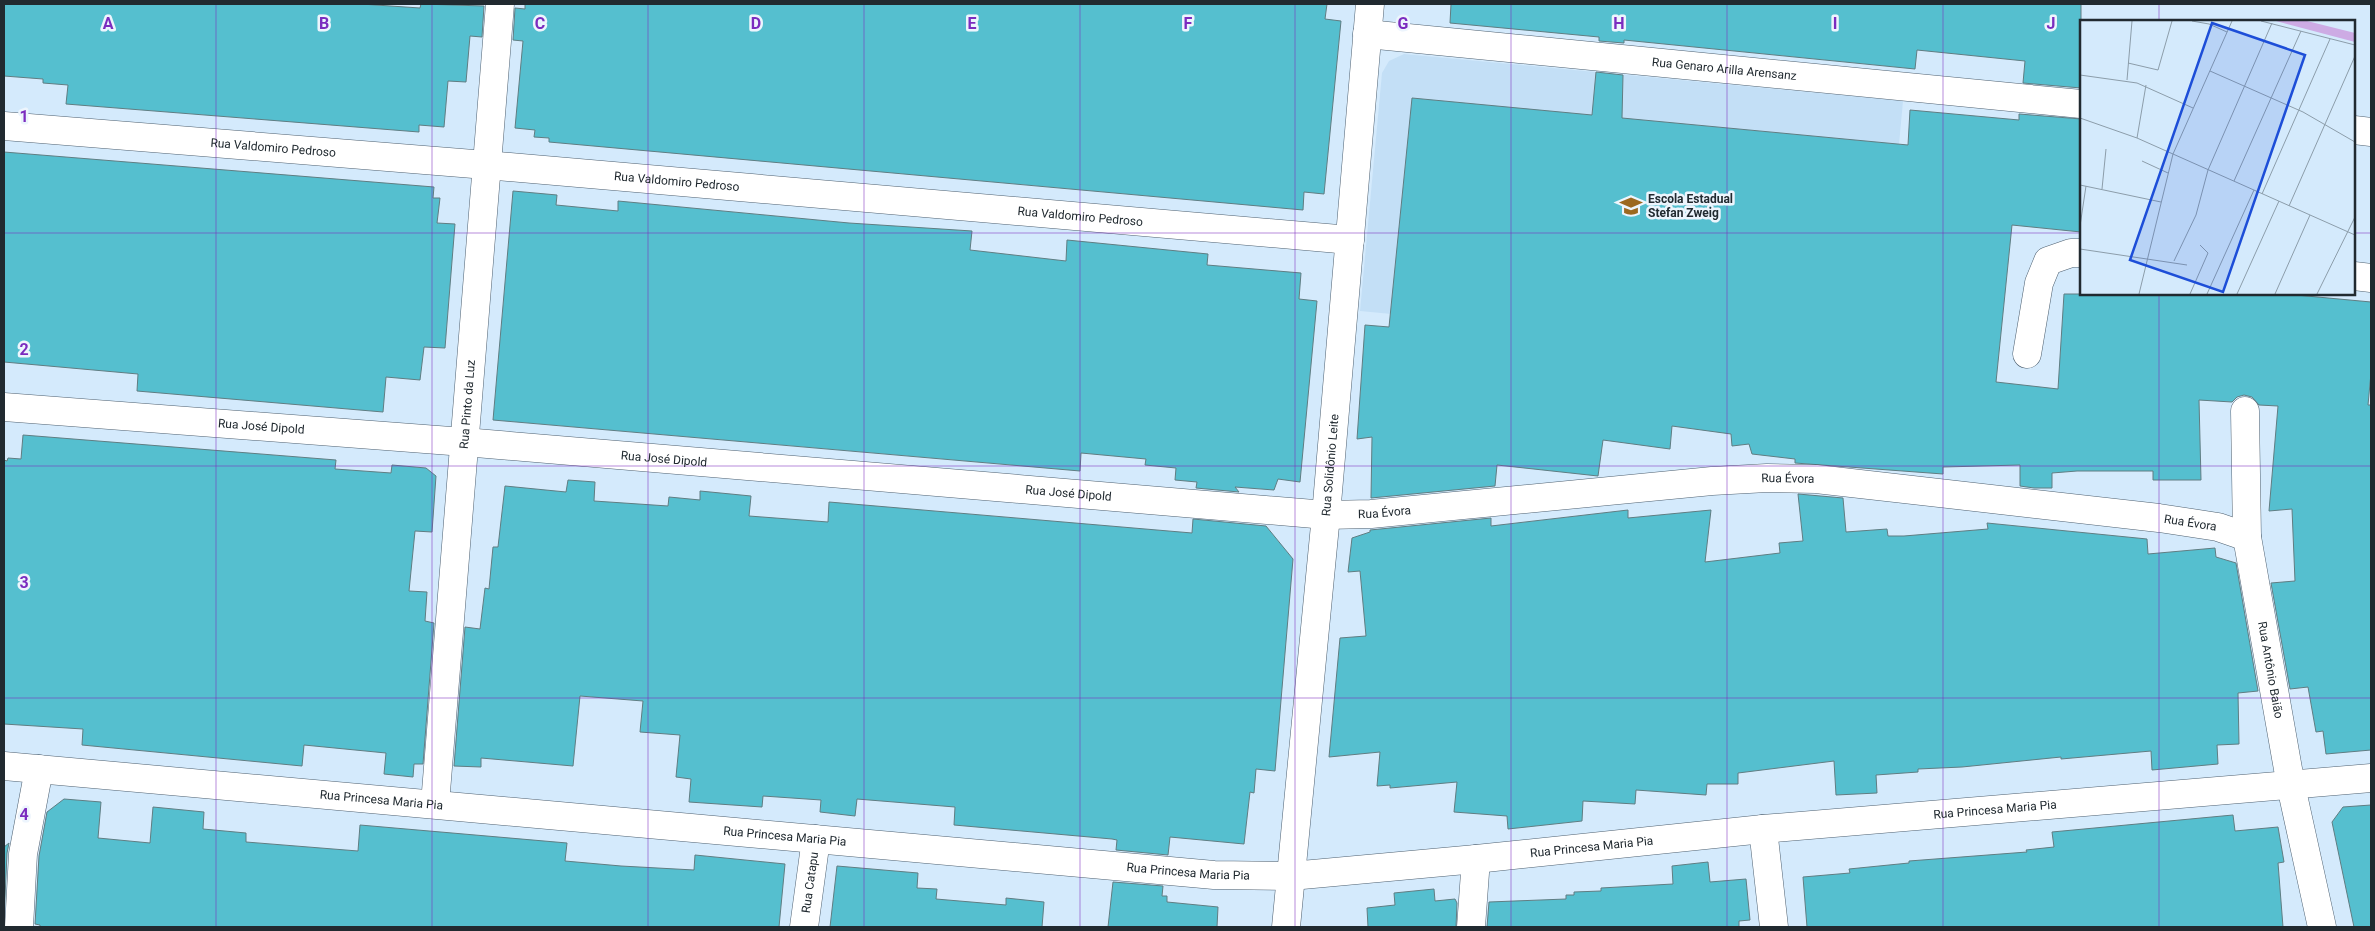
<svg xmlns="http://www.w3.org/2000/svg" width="2375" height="931" viewBox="0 0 2375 931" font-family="Roboto,sans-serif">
	<rect width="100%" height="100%" fill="#d4eafc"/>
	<path fill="#c3dff6" d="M1404,54L1903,101L1879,360L1360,311L1382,73L1389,61Z"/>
	<path fill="#55bfcf" stroke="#607d82" d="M4,4H361L420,8L421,4L484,6L482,37L470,36L466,82L448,81L444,127L419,125V132L66,104L68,85L43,83V79L4,76Z
		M525,4H1327L1325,19L1341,21L1324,194L1304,192L1303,210L549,142V138L534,137L535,130L515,128L523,41L513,40L515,8L525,9Z
		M1451,4H2081V88L2023,83L2025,61L1917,50L1915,69L1624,40V43L1599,41V37L1450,23Z
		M1596,72L1623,75L1622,118L1908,145L1910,110L2019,120V114L2081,119V232L2012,225L1996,382L2058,389L2064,294H2285L2371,302V373L2368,405H2371V750L2326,754L2323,731L2316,732L2308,687L2290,689L2271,583L2295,581L2292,509L2269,511L2278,406L2259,405L2252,397L2244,395L2237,397L2232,402L2199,400L2201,480H2153V471H2077L2052,473V488H2034L2020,486V465L1943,467V474L1795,463V459L1752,454L1749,444L1732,446L1731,434L1672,426L1670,449L1603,440L1598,476L1497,465L1495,486L1371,498L1372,437L1357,439L1365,325L1389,327L1412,98L1592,115Z
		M4,152L434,187L433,198H440L437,223L455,224L445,348L424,347L420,380L386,377L383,412L137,391L138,374L4,362Z
		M513,191L557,195L556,205L618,211V201L849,223L972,231L970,250L1066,261L1067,240L1208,254L1207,265L1301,273L1299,299L1317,301L1300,482L1278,479L1274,490L1235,487L1239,492L1196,488L1197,482L1175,480L1176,468L1145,465L1146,459L1081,453L1080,471L493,420Z
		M23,435L336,460L335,469L391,473L392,465L426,468L436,476L432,532L415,531L409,591L427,592L425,621L434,623L423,764H414L413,777L384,774L386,753L304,745L302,766L82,745L83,729L4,724V460L7,461L8,458L21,459Z
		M568,480L595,482L594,501L668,506L669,497L700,500V491L751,496L749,516L828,522L829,502L1192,533L1193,519L1266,526L1293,559L1275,771L1256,769L1254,793L1250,792L1244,844L1170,837L1168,855L1116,850L1117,840L1112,839L954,825L955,807L857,799L855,816L820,812L821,800L763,796L762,807L689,802L691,779L676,777L680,735L640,732L643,701L580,696L573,766L481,758V767L454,766L465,627L480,629L485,588L489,589L493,547H498L505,486L566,492Z
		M1798,494L1843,498L1846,532L1887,529L1888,536H1904L1988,529L1987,523L2147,539L2148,554L2215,548L2216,557L2236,563L2258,691L2238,693L2239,744L2217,745L2218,764L2152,770L2151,751L2061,759V757L1962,767L1918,769V772L1876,775L1877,793L1836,795L1834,761L1738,773V784H1707L1706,795L1636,790L1635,804L1583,801L1582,821L1508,829L1507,816L1454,812L1457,782L1390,788V785L1377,786L1380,752L1329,757L1340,638L1366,636L1360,571L1348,572L1352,538L1370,532V530L1491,518V526L1628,510V518L1711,510L1705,562L1780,553L1779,543L1803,541Z
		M64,799L101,802L98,838L150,843L153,807L204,812L203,829L246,833V842L358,851L360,825L567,843L565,861L621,866L694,870L695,855L785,864L779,927H40V925L35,924L39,856L47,812Z
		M2371,805V927H2354L2332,822L2343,807Z
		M2233,815L2235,831L2278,827L2284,862L2278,863L2283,927H1807L1803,877L1850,873L1849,869L1909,863V861L2027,852L2026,850L2054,847L2052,832Z
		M9,843L7,853L4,920V847Z
		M1708,862L1710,882L1746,879L1750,920L1739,921V927H1487L1489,902L1566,899V895H1574V892L1601,891V888L1673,884L1672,866Z
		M837,866L918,873L917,888L937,889L936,899L1006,905V898L1044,902L1042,927H830Z
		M1113,882L1163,886L1162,896H1167V902L1218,907L1217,927H1108Z
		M1434,889L1435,901L1455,899L1457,903L1456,927H1368L1367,908L1395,905L1394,893Z"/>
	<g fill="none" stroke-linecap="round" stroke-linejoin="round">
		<g stroke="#4f6171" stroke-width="29">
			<g id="street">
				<path id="s1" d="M1367,34L2081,104"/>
				<path id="s2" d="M4,126L486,165L1350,240"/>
				<path d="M2354,130L2371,132"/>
				<path d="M2354,276L2371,278"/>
				<path d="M2027,354L2039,283L2048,261L2071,253H2081"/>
				<path id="s3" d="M4,407L464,442L1326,515L1371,514L1712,481L1767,478L1816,479L2159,518L2218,527L2247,537"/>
				<path id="s4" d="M2245,411L2247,537L2291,786L2322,927"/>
				<path id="s5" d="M4,766L1214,875L1291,876L1476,859L1763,829L2371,778"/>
				<path id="s6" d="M435,804L500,4"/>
				<path d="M1763,829L1774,927"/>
				<path d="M19,927L23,854L39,769"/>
				<path id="s7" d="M804,927L816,839"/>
				<path d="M1471,927L1476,859"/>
			</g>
		</g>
		<g stroke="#4f6171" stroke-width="29">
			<g id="secondary">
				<path id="s8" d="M1286,927L1326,515L1370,4"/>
			</g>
		</g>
		<use href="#street" stroke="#fff" stroke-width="28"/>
		<use href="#secondary" stroke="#fff" stroke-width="28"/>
	</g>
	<path fill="none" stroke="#7b2cbf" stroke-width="1" stroke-opacity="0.55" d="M216,4V927M432,4V927M648,4V927M864,4V927M1080,4V927M1295,4V927M1511,4V927M1727,4V927M1943,4V927M2159,4V21M4,233H2081M2354,233H2371M2159,294V927M4,466H2371M4,698H2371"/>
	<defs>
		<g id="school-bare" transform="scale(1.725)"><path d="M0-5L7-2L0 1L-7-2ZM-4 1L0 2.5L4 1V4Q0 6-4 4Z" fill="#9c681f" stroke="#edf5fd" stroke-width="2.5" paint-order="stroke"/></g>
	</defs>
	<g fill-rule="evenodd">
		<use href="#school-bare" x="1631" y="206"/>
	</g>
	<g text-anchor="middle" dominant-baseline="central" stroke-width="5" stroke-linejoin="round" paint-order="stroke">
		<g font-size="12" fill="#212a30" stroke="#edf5fd">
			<text stroke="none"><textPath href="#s1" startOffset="359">Rua Genaro Arilla Arensanz</textPath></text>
			<text stroke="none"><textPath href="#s2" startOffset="270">Rua Valdomiro Pedroso</textPath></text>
			<text stroke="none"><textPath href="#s2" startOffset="675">Rua Valdomiro Pedroso</textPath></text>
			<text stroke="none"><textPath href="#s2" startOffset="1080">Rua Valdomiro Pedroso</textPath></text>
			<text stroke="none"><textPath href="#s6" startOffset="401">Rua Pinto da Luz</textPath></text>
			<text stroke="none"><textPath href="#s3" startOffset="258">Rua José Dipold</textPath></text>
			<text stroke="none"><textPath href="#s3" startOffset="662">Rua José Dipold</textPath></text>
			<text stroke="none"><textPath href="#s8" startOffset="464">Rua Solidônio Leite</textPath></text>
			<text stroke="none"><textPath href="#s3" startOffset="1790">Rua Évora</textPath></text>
			<text stroke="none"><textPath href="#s3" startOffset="1068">Rua José Dipold</textPath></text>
			<text stroke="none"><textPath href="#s3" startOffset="1385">Rua Évora</textPath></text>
			<text stroke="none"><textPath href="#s3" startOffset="2195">Rua Évora</textPath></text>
			<text stroke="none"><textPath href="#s4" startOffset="261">Rua Antônio Baião</textPath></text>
			<text stroke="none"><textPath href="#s5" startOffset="379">Rua Princesa Maria Pia</textPath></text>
			<text stroke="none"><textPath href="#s5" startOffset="1999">Rua Princesa Maria Pia</textPath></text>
			<text stroke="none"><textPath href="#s5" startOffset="784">Rua Princesa Maria Pia</textPath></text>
			<text stroke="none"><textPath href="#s5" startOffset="1594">Rua Princesa Maria Pia</textPath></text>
			<text stroke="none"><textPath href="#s5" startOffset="1189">Rua Princesa Maria Pia</textPath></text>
			<text stroke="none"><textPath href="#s7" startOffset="45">Rua Catapu</textPath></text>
		</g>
		<g font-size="12" font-weight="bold" fill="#212a30" stroke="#edf5fd" text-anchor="start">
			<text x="1648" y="199">Escola Estadual<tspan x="1648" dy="14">Stefan Zweig</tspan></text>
		</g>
	</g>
	<g transform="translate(2080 20)">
		<rect width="275" height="275" fill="#d4eafc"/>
		<path d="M196,1H227L275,13V22Z" fill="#cdabe4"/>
		<path fill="none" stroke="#8c9daa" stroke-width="1" d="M112,1L129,4L147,12M181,1L275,25M48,43L78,50L92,1M130,51L223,92L275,122M0,55L57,63L113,88M47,60L52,1M0,98L57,118L275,215M57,118L66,65M62,141L88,153M154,161L221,11M0,165L81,182M22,169L26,129M182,174L250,19M209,186L275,36M0,206L6,166M0,229L107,245M94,241L116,195L128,150L192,3M59,274L93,134L152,1M110,274L128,233L120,225M127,274L174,170M157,274L199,181M195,274L230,195M237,274L275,197"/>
		<path fill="#1d4ed8" fill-opacity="0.15" stroke="#1d4ed8" stroke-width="2.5" d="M132,3L225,35L143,272L50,240Z"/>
		<rect width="275" height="275" fill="none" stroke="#212a30" stroke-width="2.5"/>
	</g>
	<g font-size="16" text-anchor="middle" font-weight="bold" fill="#7b2cbf" stroke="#edf5fd" stroke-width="5" stroke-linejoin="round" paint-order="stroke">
		<text x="108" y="29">A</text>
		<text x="324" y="29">B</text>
		<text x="540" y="29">C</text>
		<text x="756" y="29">D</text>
		<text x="972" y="29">E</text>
		<text x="1188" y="29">F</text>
		<text x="1403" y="29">G</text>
		<text x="1619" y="29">H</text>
		<text x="1835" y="29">I</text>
		<text x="2051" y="29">J</text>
		<text x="24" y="122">1</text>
		<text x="24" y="355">2</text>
		<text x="24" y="588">3</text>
		<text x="24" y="820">4</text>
	</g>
	<rect width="2375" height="931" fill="none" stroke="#212a30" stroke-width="10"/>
</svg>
